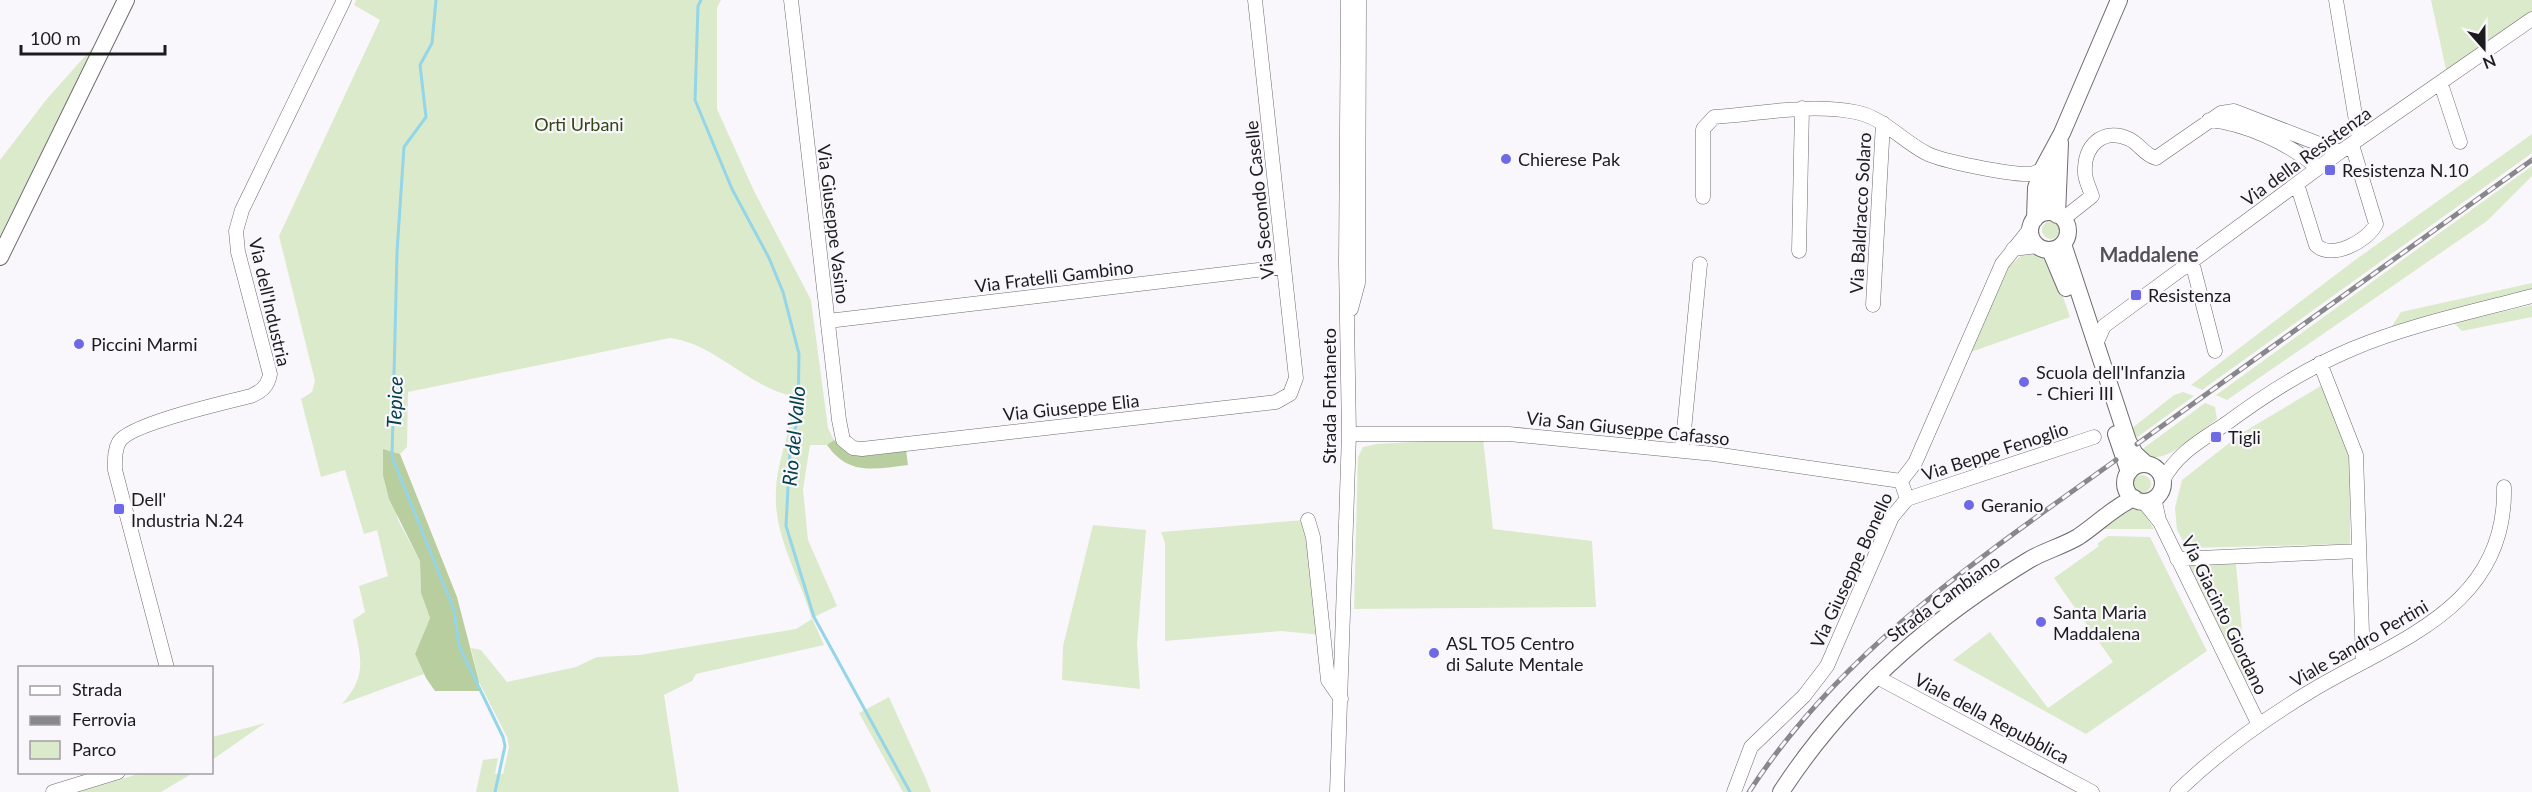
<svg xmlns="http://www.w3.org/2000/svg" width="2532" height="792" viewBox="0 0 2532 792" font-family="Lato,sans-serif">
	<rect width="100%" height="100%" fill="#f9f7fc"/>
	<path fill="#dbeacb" d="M356,0H721L717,8V109L754,191L811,300L828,428L834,440L827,445H810L803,489L808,540L837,606L812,618L824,645L696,674L692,681L664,695L679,792H476L483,760L498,758L495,774H503L509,747L507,737L479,682L471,648L481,650L507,682L576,667L597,657L640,655L796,629L812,619C800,577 773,535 776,491C777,458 793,429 793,396C748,387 716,344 670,338L408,392L407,447L400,454L383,449L398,520L420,561L421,593L430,618L415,654L424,674L342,704C369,674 360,656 353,620L365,612L359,586L388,576L377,530L364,534L345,470L321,477L301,399L312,392L315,381L279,236L380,20L354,5Z
		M2431,0H2532V19L2448,79Z
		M94,46L0,236V160L46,100Z
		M2532,134V153L2202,390L2191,385L2355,260Z
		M2532,166V176L2487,221L2227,400L2216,395Z
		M2042 230a9 9 0 1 1 18 0a9 9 0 1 1-18 0Z
		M2024,253L2046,255L2052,265L2070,317L1971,352L2009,267Z
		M2532,283V294L2388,332L2401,312Z
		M2532,305V317L2462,331L2454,323Z
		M2324,384L2350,455V544L2187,548L2177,530L2175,508L2182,480L2242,433Z
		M2183,392L2194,396L2132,441L2131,429L2174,395Z
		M2205,403L2215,407L2217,419C2200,431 2158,474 2141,450Z
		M1483,438L1493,529L1592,541L1596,607L1354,609L1358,457L1363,447L1377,444Z
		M2133 484a9 9 0 1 1 18 0a9 9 0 1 1-18 0Z
		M2130,508L2143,511L2154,529H2105L2103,525Z
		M1304,520L1322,635L1281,631L1165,641V543L1161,532Z
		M1093,525L1146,530L1137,644L1140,689L1062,680L1063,646Z
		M2108,536L2150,537L2207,651L2086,734L1953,660L1990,632L2048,708L2113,662L2054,578L2099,546L2097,544Z
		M2236,564L2247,686L2189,565Z
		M889,697L926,779L931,792H903L859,713Z
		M265,723L212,760V737Z
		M142,773H193L161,792H77Z"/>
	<path fill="#b8ce9e" d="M834,440C855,464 878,454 906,450L908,465C874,469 849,476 827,445Z
		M383,449L400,454L457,597L479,682V691H435L426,678L415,654L430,618L421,593L420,561L389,499L383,475Z"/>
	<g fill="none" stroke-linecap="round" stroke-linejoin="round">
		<path stroke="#94d5e7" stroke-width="3" d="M436,0L432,43L420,65L426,117L404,147L397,252L392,457L454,610L459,646L503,737L505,746L495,792
			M701,0L698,6L695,100L732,189L769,258L783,292L799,354L798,417L790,450L786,526L814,617L910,792"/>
		<g stroke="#6d6b70" stroke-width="15">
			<path id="minor" d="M791,0L839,420L843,440L853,448L862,449L1276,402L1290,394L1296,378L1255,0
				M2336,0L2359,139
				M2441,84L2460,142
				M2209,120C2245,123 2290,144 2318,168
				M2297,184L2316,245C2331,260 2367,242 2376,224L2352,145
				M1703,197V129L1714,117C1761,114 1808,103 1855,112C1883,117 1901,140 1926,153C1940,161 2012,175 2029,174C2033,174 2038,171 2042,170L2048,178L2049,213
				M2063,219L2092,196C2090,189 2085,180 2085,173C2083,146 2103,127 2129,139C2140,144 2144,155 2156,158L2221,113L2234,111L2340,152
				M2013,249L2037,246
				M1799,251L1802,108
				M2192,262L2215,351
				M1873,305L1883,123
				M1351,309L1358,283L1359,0
				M828,321L1283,267
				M2096,344L2104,326L2340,152L2532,19
				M2320,363L2356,455L2363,662
				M1349,434H1509L1714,454L1901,481
				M1682,451L1700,264
				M2163,480C2178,452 2202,440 2227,423C2266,394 2307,368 2352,349C2409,325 2472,312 2532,296
				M1901,481L1915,463L2002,264L2030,229
				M2154,498L2159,520
				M1907,499L2094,437
				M2143,501L2160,522L2259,725
				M1308,520L1313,537L1328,680L1341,699
				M2177,559L2359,551
				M167,668L115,470C115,461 114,451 119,442C129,424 227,402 251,396C262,391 268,386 270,374L238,252L236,231L242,210L344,0
				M1875,676L2092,792
				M53,792L118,772
				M1337,792L1349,434L1346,263L1348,0
				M1734,792L1751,747L1804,696L1827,666L1892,517L1907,499L1901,481
				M2177,792C2217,753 2263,720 2311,691C2396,640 2507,608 2504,487"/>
		</g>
		<g stroke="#6d6b70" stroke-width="18">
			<path id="major" d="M2030 231a19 19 0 1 1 38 0a19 19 0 1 1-38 0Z
				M2057,215L2060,143
				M2035,219L2036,188L2042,170L2062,133L2119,0
				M2063,244L2128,441L2135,454L2146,464
				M2050,250L2066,288
				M0,257L126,0
				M2116,434L2129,472
				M2125 483a19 19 0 1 1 38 0a19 19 0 1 1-38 0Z
				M1781,792C1844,695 1930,620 2029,560C2044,551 2063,546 2078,537C2098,524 2112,508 2134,498"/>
		</g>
		<use href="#minor" stroke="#fff" stroke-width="14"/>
		<use href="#major" stroke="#fff" stroke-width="16"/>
		<g stroke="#88878a" stroke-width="5">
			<path id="rail" d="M2137,444L2532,160
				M1749,792C1841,650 1981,557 2116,460"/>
		</g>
		<use href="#rail" stroke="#f9f7fc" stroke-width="3" stroke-dasharray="9" stroke-linecap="butt"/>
	</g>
	<g fill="#6e69e4" stroke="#f9f7fc" stroke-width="2">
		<circle cx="1506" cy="159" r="6"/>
		<rect x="2324" y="164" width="12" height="12" rx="3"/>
		<rect x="2130" y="289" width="12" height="12" rx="3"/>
		<circle cx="79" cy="344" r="6"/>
		<circle cx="2024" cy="382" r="6"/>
		<rect x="2210" y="431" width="12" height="12" rx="3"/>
		<circle cx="1969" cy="505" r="6"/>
		<rect x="113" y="503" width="12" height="12" rx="3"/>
		<circle cx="2041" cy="622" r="6"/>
		<circle cx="1434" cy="653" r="6"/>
	</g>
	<g text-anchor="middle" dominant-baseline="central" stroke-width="4.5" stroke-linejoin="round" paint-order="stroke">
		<g font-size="18" fill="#324612" stroke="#f9f7fc">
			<text x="579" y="124">Orti Urbani</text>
		</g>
		<g font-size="18" fill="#1c1c1e" stroke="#f9f7fc">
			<text transform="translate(2306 156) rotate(-36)">Via della Resistenza</text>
			<text transform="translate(1259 200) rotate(-96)">Via Secondo Caselle</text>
			<text transform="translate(1860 213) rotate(-87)">Via Baldracco Solaro</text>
			<text transform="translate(834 224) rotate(83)">Via Giuseppe Vasino</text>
			<text transform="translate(1054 276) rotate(-7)">Via Fratelli Gambino</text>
			<text transform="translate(270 302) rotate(77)">Via dell'Industria</text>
			<text transform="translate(1329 396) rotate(-90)">Strada Fontaneto</text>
			<text transform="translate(1071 407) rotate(-6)">Via Giuseppe Elia</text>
			<text transform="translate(1628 428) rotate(6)">Via San Giuseppe Cafasso</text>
			<text transform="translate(1995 451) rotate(-18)">Via Beppe Fenoglio</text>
			<text transform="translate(1851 570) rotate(-65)">Via Giuseppe Bonello</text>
			<text transform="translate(1943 598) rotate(-36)">Strada Cambiano</text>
			<text transform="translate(2225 615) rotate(64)">Via Giacinto Giordano</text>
			<text transform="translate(2359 643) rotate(-30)">Viale Sandro Pertini</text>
			<text transform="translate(1992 718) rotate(28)">Viale della Repubblica</text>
		</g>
		<g font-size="18" fill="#1c1c1e" stroke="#f9f7fc" text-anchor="start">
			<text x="1518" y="159">Chierese Pak</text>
			<text x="2342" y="170">Resistenza N.10</text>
			<text x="2148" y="295">Resistenza</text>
			<text x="91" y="344">Piccini Marmi</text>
			<text x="2036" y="372">Scuola dell'Infanzia<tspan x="2036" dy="21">- Chieri III</tspan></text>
			<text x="2228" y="437">Tigli</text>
			<text x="131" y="499">Dell'<tspan x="131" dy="21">Industria N.24</tspan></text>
			<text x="1981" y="505">Geranio</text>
			<text x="2053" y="612">Santa Maria<tspan x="2053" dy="21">Maddalena</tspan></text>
			<text x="1446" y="643">ASL TO5 Centro<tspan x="1446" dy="21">di Salute Mentale</tspan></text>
		</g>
		<g font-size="20" font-weight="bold" fill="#535155" stroke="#f9f7fc">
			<text x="2149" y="254">Maddalene</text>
		</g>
		<g font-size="20" font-style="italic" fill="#03414d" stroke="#f9f7fc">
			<text transform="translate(394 402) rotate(-88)">Tepice</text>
			<text transform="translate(793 436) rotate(-85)">Rio del Vallo</text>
		</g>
	</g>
	<rect x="18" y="666" width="195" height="108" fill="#f9f7fc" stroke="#a19fa3" stroke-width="1.5"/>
	<rect x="30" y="686" width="30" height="9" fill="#ffffff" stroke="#a19fa3" stroke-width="1.5"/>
	<text x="72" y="696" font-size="18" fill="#1c1c1e">Strada</text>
	<rect x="30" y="716" width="30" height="9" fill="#88878a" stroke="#a19fa3" stroke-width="1.5"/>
	<text x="72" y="726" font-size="18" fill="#1c1c1e">Ferrovia</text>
	<rect x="30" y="741" width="30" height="18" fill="#dbeacb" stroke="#a19fa3" stroke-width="1.5"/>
	<text x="72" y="756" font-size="18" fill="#1c1c1e">Parco</text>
	<g transform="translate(2484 48) rotate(159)" stroke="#f9f7fc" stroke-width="4.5" paint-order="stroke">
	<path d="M0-4.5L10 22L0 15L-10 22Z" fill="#1c1c1e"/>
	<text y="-9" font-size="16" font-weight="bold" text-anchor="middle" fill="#1c1c1e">N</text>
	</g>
	<path d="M21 45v9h144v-9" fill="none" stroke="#1c1c1e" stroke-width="3"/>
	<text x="30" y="45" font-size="18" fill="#1c1c1e" stroke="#f9f7fc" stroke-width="4.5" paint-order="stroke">100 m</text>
</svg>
